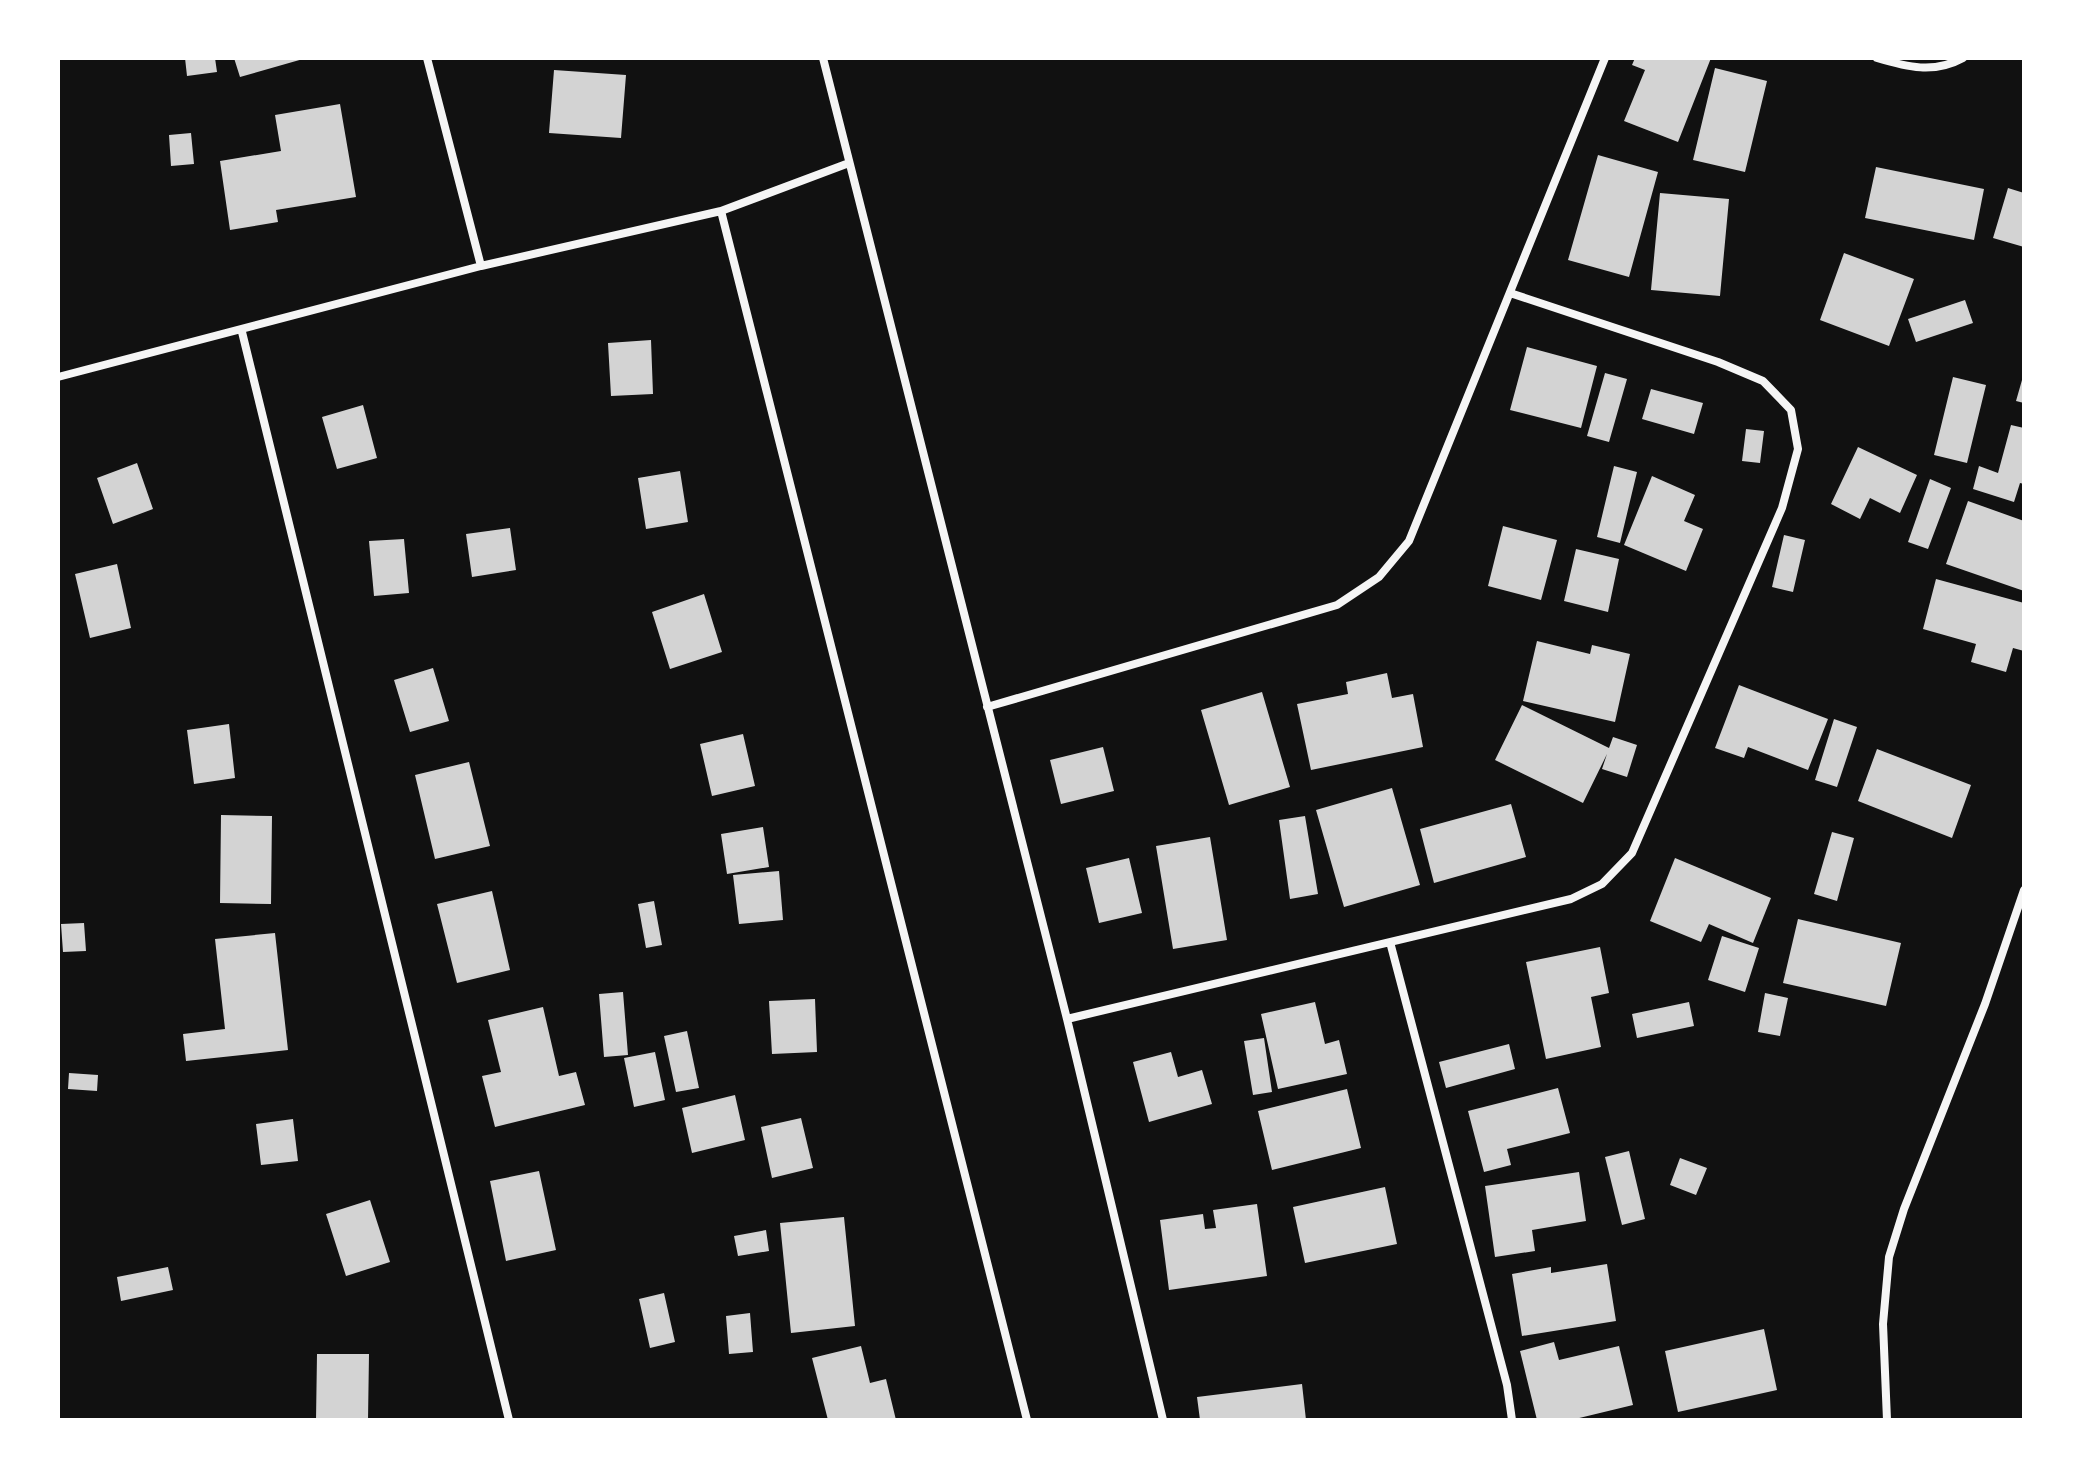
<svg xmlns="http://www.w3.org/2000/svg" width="2082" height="1478" viewBox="0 0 2082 1478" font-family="'Sofia Sans Condensed',sans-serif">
	<rect width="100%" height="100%" fill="#111"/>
	<path fill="#d3d3d3" d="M185,58H215L217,72L187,76Z
		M234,58H303V59L240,77Z
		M1635,58H1711L1678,142L1624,121L1645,70L1632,65Z
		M1715,68L1767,81L1745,172L1693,160Z
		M554,70L626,75L621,138L549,133Z
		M340,104L356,197L276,210L278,222L230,230L220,161L281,151L275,115Z
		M191,133L194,164L171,166L169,135Z
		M1598,155L1658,172L1629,277L1568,260Z
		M1876,167L1984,189L1974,240L1865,218Z
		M2008,188L2024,193V247L1993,238Z
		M1660,193L1729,199L1720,296L1651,290Z
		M1844,253L1914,279L1889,346L1820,320Z
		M1965,300L1973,323L1916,342L1908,319Z
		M651,340L653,394L611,396L608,343Z
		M1527,347L1597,366L1581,428L1510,410Z
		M1605,373L1627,379L1609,442L1587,436Z
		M2024,373V403L2016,401Z
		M1953,377L1986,385L1967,463L1934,455Z
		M1651,389L1703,403L1694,434L1642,419Z
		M363,405L377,458L337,469L322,417Z
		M2011,425L2024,428V484L2020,483L2014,502L1973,489L1979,466L1998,473Z
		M1746,429L1764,431L1760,463L1742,461Z
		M1858,447L1917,475L1900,513L1870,498L1860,519L1831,504Z
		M137,463L153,509L113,524L97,478Z
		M1614,466L1637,472L1620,543L1597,537Z
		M680,471L688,522L646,529L638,478Z
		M1652,476L1695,495L1684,521L1703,529L1686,571L1624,545Z
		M1930,479L1951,488L1928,549L1908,542Z
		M1968,501L2024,521V591L1946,564Z
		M1503,526L1557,540L1541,600L1488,586Z
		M510,528L516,570L472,577L466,534Z
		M1784,535L1805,540L1793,592L1772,587Z
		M404,539L409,593L374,596L369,541Z
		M1576,549L1619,559L1608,612L1564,601Z
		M117,564L131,628L90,638L75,574Z
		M1936,579L2024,603V651L2013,648L2006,672L1971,662L1976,644L1923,629Z
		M704,594L722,652L670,669L652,612Z
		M1537,641L1590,654L1592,645L1630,654L1615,722L1523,701Z
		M433,668L449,721L410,732L394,680Z
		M1387,673L1392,698L1413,694L1423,747L1311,770L1297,704L1348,694L1346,682Z
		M1739,685L1828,719L1808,770L1748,747L1744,758L1715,748Z
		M1262,692L1290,787L1229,805L1201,710Z
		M1522,705L1609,748L1613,737L1637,745L1627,777L1602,769L1607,754L1583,803L1495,760Z
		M1834,719L1857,727L1837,787L1815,780Z
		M229,724L235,778L194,784L187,730Z
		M743,734L755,786L712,796L700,744Z
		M1103,747L1114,791L1061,804L1050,760Z
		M1877,749L1971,785L1952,838L1858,801Z
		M469,762L490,846L435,859L415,775Z
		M1392,788L1420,885L1344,907L1316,810Z
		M1511,804L1526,857L1434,883L1420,829Z
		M221,815L272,816L271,904L220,903Z
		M1305,816L1318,894L1290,899L1279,820Z
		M763,827L769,867L727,874L721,834Z
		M1832,832L1854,838L1837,901L1814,894Z
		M1210,837L1227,940L1173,949L1156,846Z
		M1129,858L1142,913L1099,923L1086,868Z
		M1675,858L1771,898L1753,943L1709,924L1701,942L1650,921Z
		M779,871L783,920L739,924L733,875Z
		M492,891L510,970L457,983L437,904Z
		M654,901L662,945L646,948L638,904Z
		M1798,919L1901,943L1886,1006L1783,983Z
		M84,923L86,951L63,952L61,924Z
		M275,933L288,1050L186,1061L183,1034L225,1029L215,939Z
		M1722,936L1759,948L1745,992L1708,980Z
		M1600,947L1609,993L1591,997L1601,1047L1546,1059L1526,962Z
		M623,992L628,1055L604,1057L599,994Z
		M1765,993L1788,998L1780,1036L1758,1032Z
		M815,999L817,1052L772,1054L769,1001Z
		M1315,1002L1325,1044L1339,1040L1347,1074L1278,1089L1261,1014Z
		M1689,1002L1694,1026L1637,1038L1632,1014Z
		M543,1007L559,1076L576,1072L585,1105L495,1127L482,1076L501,1072L488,1020Z
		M687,1031L699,1088L676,1092L664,1036Z
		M1264,1038L1272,1092L1253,1095L1244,1041Z
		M1509,1044L1515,1069L1446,1088L1439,1062Z
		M655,1052L665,1100L634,1107L624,1058Z
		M1171,1052L1178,1077L1202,1070L1212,1104L1149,1122L1133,1062Z
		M69,1073L98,1075L97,1091L68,1089Z
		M1558,1088L1570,1133L1507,1149L1511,1165L1484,1172L1468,1111Z
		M1347,1089L1361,1148L1272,1170L1258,1111Z
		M735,1095L745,1140L692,1153L682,1108Z
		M801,1118L813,1168L772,1178L761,1127Z
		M293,1119L298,1161L261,1165L256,1124Z
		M1629,1151L1645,1219L1622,1225L1605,1157Z
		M1680,1158L1707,1168L1696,1195L1670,1185Z
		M539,1171L556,1250L506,1261L490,1181Z
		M1579,1172L1586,1221L1532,1230L1535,1251L1495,1257L1485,1186Z
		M1385,1187L1397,1244L1305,1263L1293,1207Z
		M370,1200L390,1262L346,1276L326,1214Z
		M1257,1204L1267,1276L1169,1290L1160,1220L1203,1214L1205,1229L1216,1228L1213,1210Z
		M844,1217L855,1326L791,1333L780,1223Z
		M766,1230L769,1251L738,1256L734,1236Z
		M1607,1264L1616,1321L1522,1336L1512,1274L1551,1267V1273Z
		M168,1267L173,1290L121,1301L117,1277Z
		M664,1293L675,1342L650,1348L639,1299Z
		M750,1313L753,1352L729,1354L726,1316Z
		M1764,1329L1777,1390L1678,1412L1665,1351Z
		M1554,1342L1559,1360L1619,1346L1633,1405L1571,1420H1537L1520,1351Z
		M861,1346L870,1383L886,1379L896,1420H828L812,1358Z
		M317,1354H369L368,1420H316Z
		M1302,1384L1306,1420H1200L1197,1397Z"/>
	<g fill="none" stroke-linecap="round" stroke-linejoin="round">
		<path stroke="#f5f5f5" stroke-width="8" d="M427,58L481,266
			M823,58L1067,1019L1163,1420
			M1877,58C1907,67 1934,74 1963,58
			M721,211L1027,1420
			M242,332L509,1420
			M58,377L481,266L721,211L849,163
			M987,707L1337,605L1379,577L1409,541L1605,58
			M1390,942L1507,1385L1512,1420
			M1067,1019L1571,899L1602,884L1632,853L1782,508L1798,449L1791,410L1763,381L1718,362L1510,293
			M1887,1420L1883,1324L1889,1257L1904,1209L1985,1004L2024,890"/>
	</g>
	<rect width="2082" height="1478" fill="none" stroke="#ffffff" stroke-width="120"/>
</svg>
